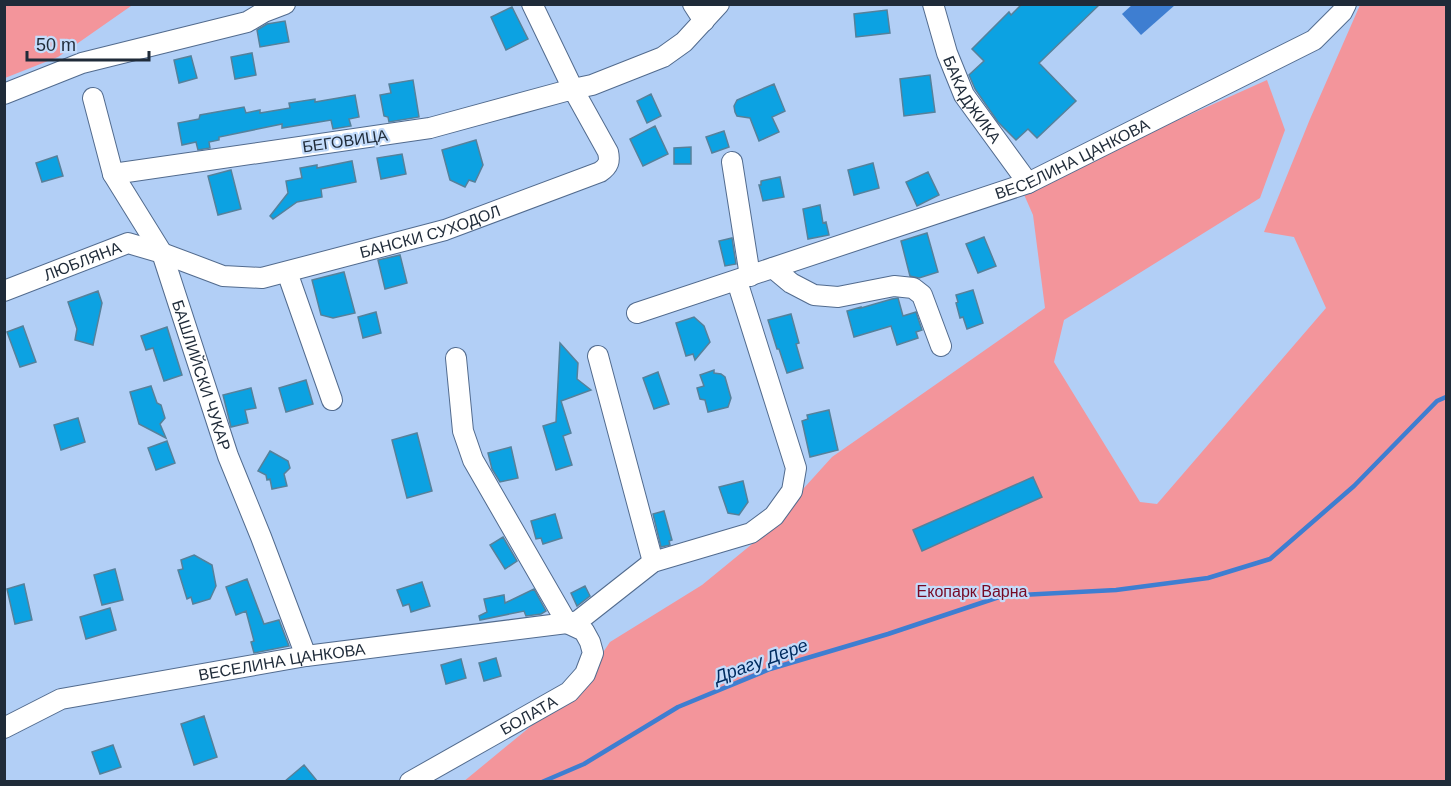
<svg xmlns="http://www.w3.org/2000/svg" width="1451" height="786" viewBox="0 0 1451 786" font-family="Helvetica,sans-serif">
	<rect width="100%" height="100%" fill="#b2cff6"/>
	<path fill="#f3959b" d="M5,4H130L131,6L58,57L5,78Z
		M1360,5H1446V781L463,782L581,685L610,642L702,585L757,540L832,457L1045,308L1033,215L1022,190L1267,80L1285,130L1260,198L1064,320L1054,362L1140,502L1157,504L1326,308L1294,237L1264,232L1310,119Z"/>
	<path fill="#3e7ed1" d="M1133,4H1175V5L1141,35L1122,14Z"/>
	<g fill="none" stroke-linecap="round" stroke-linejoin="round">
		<path stroke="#3e7ed1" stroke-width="4.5" d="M542,782L584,764L678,707L770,669L888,634L1002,596L1116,590L1208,578L1270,559L1354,486L1437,401L1446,397"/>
	</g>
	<path fill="#0ca2e2" stroke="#55819b" stroke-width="1.5" d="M1022,4H1100L1039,63L1076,101L1037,138L1028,129L1016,140L998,122L975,89L969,75L984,61L972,49L1009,12L1011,15Z
		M512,7L528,39L506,50L491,17Z
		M887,10L890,33L856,37L854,14Z
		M285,21L289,42L260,47L257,30L267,24Z
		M252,53L256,75L235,79L231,57Z
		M191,56L197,78L179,83L174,60Z
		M930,75L935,112L904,116L900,79Z
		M413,80L419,117L389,122L388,117L384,116L380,95L391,93L389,84Z
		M774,84L785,111L772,117L779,132L759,141L750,118L737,116L735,112L734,106L737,100Z
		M651,94L661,116L647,123L637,101Z
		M355,95L359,117L349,119L351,126L333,129L331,120L282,128V124L219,137V140L209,142L210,148L198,150L196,142L182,145L178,123L199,119L200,115L244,107L246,113L260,110V113L290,108L289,103L315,99V102Z
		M655,126L668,154L643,166L630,139Z
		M724,131L729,147L712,153L706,137Z
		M476,140L483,165L475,182L469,180L465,187L450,180L442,150Z
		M691,147V164H674V148Z
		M402,154L406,174L381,179L377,158Z
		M57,156L63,176L42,182L36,163Z
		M352,161L356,182L321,189L322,197L297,202L273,219L270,216L288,193L286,181L302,178L300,168L317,165V168Z
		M873,163L879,188L854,195L848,170Z
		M231,170L241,209L218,215L208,176Z
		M928,172L939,195L917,206L906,182Z
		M780,177L784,197L763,201L759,185H761V181Z
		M820,205L823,223L826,222L829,235L808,239L803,209Z
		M927,233L938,272L919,278L910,276L901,241Z
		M984,237L996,266L978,273L966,244Z
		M732,238L736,264L725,266L719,241Z
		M400,255L407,283L385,289L378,260Z
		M344,272L355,313L333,318L321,315L312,280Z
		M973,290L983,323L967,329L963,317L960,318L956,303L958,302L956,295Z
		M98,291L102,303L93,345L75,340L77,329L68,302Z
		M898,298L903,316L916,312L922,330L916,332L918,338L897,345L891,326L854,337L847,311L861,307V308L892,299Z
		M376,312L381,333L363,338L358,317Z
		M791,314L799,343L796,344L803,368L787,373L779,349H777L768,320Z
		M694,317L704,326L710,342L695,360L693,354L686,356L676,323Z
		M23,326L36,362L20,367L7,332Z
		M167,327L182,375L164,381L153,348L146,350L141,336Z
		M560,343L578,363L577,379L591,390L561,401L571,433L563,436L572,465L556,470L543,426L556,422Z
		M714,370V373L721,374L725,377L731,398L728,407L708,412L705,400L700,399L697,388L704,386L700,375Z
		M658,372L669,404L654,409L643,378Z
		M306,380L313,404L286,412L279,388Z
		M151,386L157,403L161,405L165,418L160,424L166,438L139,424L130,392Z
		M251,388L256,408L245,410L248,423L231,427L223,395Z
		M829,410L838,450L810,457L802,421L808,419L807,415Z
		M78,418L85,442L61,450L54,425Z
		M417,433L432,491L407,498L392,440Z
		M167,441L175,463L156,470L148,448Z
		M511,447L518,478L500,482L492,469L488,453Z
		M270,451L288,461L290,468L284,474L287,486L272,489L270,479L267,480L266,475L258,471Z
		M1033,477L1042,497L922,551L913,530Z
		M743,481L748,502L739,515L728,513L719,487Z
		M664,511L672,540L669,541L670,545L661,547L653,514Z
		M555,514L562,538L543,544L541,538L536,539L531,521Z
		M503,537L517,561L505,569L490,545Z
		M194,555L212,565L216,586L210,599L193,604L191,597L187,599L178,570L183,569L181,560Z
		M115,569L123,600L102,605L94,575Z
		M247,579L264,624L279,620L289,646L254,653L251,642L254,641L246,611L236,615L226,587Z
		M422,582L430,606L411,612L409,604L403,606L397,590Z
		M24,584L32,620L15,624L7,589Z
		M585,586L590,596L577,606L571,593Z
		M534,589L546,611L541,614L526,616L524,611L480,620L479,616L487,612L484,599L504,595L505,603Z
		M110,608L116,630L86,639L80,617Z
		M496,658L501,676L484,681L479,663Z
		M461,659L466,678L446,684L441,665Z
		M204,716L217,757L194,765L181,724Z
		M113,745L121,767L100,774L92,752Z
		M304,765L318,782H284Z"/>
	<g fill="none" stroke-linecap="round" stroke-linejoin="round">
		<g stroke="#526b8e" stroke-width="22">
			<g id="minor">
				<path d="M532,4L573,89L592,85L663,57L684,42L719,4"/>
				<path d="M693,4L704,21"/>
				<path id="s1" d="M933,4L947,53L964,95L1028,183"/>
				<path d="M4,94L82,63L247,22L264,12L285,4"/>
				<path id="s2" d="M93,98L113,174L162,253L228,456L261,537L306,656"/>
				<path d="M732,162L750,276"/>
				<path d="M773,268L791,283L814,295L838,297L894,286L913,288L922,295L941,346"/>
				<path d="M287,272L332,400"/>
				<path id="s3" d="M4,291L128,243L162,253L223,276L262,278L445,230L600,172C609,166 610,161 608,152L573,89L430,128L113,174"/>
				<path id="s4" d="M637,313L1028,183L1314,40L1342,12L1346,4"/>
				<path d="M598,356L653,562"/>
				<path d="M567,623L578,621L653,562L751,533L774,516L792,491L796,468L737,281"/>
				<path id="s5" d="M4,728L61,699L306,656L567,623L473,460L463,431L456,358"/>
				<path id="s6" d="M410,782L569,692L585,674L593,653L590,642L584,631L567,623"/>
			</g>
		</g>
		<use href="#minor" stroke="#fff" stroke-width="20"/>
	</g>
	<g text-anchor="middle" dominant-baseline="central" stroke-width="4.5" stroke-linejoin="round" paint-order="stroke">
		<g font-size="16" fill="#1f2b39" stroke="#c4dcfb">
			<text stroke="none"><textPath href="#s1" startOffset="104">БАКАДЖИКА</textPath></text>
			<text transform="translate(345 141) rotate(-8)">БЕГОВИЦА</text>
			<text stroke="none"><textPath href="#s4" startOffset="462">ВЕСЕЛИНА ЦАНКОВА</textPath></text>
			<text stroke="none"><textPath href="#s3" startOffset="447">БАНСКИ СУХОДОЛ</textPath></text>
			<text stroke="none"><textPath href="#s3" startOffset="84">ЛЮБЛЯНА</textPath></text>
			<text stroke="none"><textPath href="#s2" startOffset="300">БАШЛИЙСКИ ЧУКАР</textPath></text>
			<text stroke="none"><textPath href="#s5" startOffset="288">ВЕСЕЛИНА ЦАНКОВА</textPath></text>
			<text stroke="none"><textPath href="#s6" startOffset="136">БОЛАТА</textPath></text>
		</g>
		<g font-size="16" fill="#760924" stroke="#c4dcfb">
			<text x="972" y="591">Екопарк Варна</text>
		</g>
		<g font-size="18" font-style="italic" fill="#002c60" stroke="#c4dcfb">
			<text transform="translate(761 661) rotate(-20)">Драгу Дере</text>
		</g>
	</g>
	<rect width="1451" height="786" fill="none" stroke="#1f2b39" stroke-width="12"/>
	<path d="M27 51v9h122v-9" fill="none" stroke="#1f2b39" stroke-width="3"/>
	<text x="36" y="51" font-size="18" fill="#1f2b39" stroke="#c4dcfb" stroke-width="4.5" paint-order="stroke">50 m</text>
</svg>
